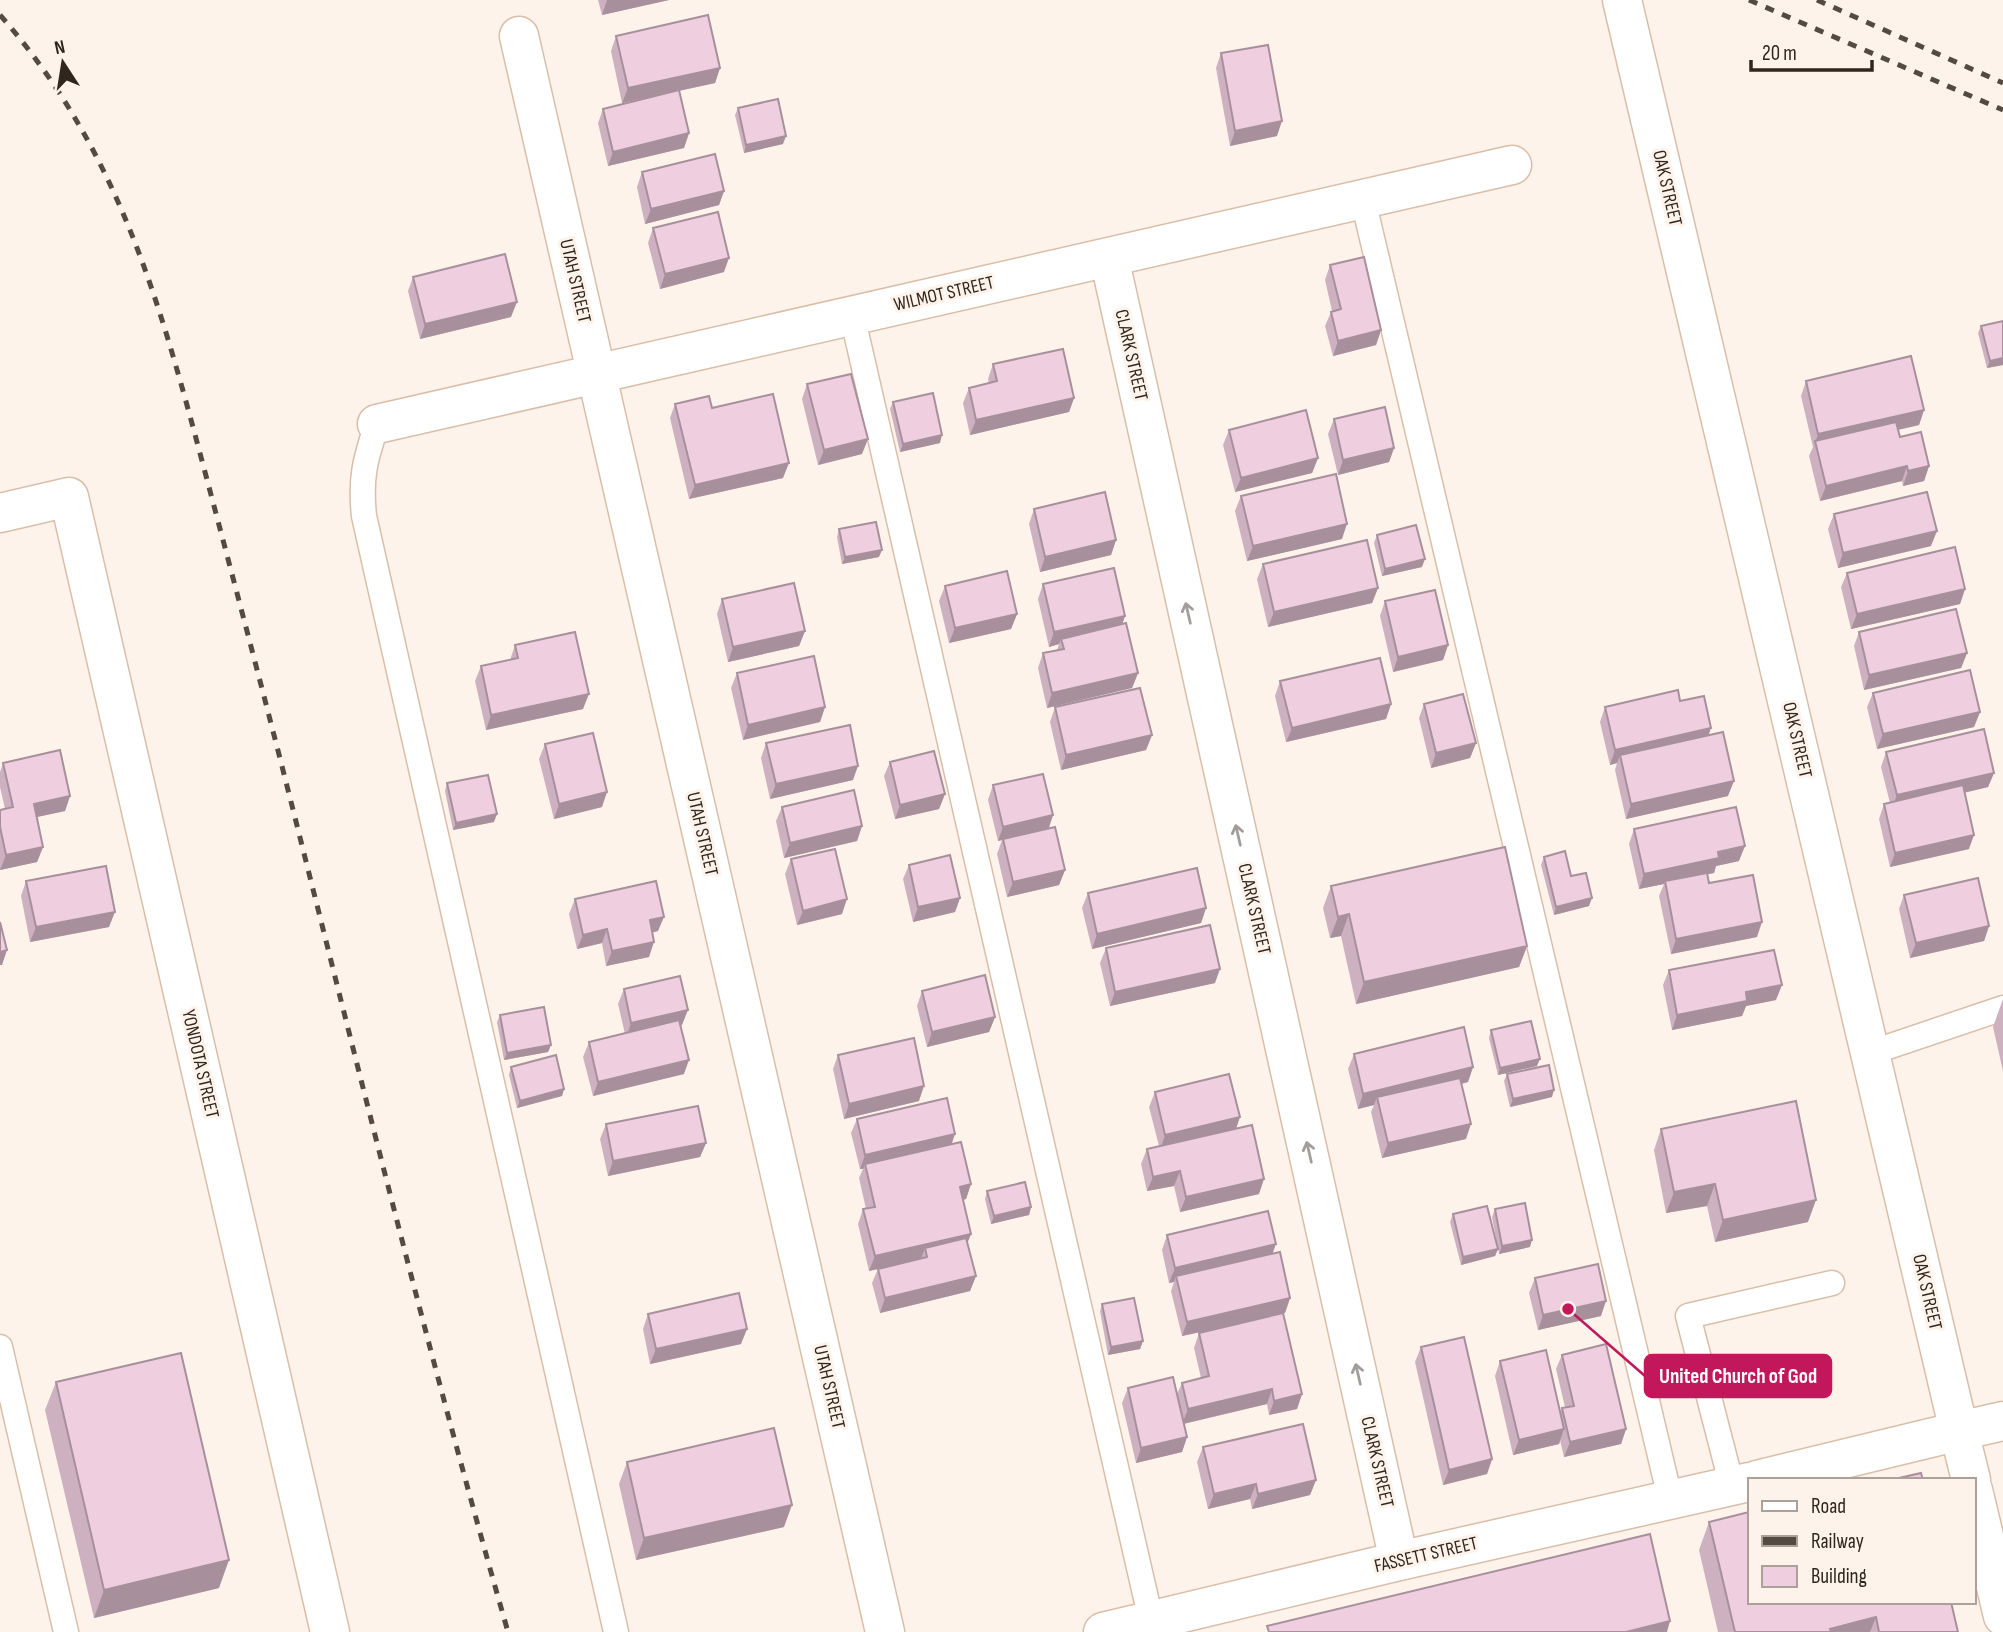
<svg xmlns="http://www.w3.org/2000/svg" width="2003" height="1632" viewBox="0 0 2003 1632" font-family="'Sofia Sans Condensed',sans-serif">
	<rect width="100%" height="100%" fill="#fef3ea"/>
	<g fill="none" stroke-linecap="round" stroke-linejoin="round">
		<g stroke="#d9bea9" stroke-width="27">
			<path id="service" d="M1363,200L1670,1498
				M852,315L1151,1620
				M377,424C365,460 360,478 364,516L616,1632
				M1870,1053L2003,1008
				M0,1347L66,1632
				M1732,1486L1688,1316L1832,1283"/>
		</g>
		<g stroke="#d9bea9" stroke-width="41">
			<path id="minor" d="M519,36L885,1632
				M1109,257L1399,1561
				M377,424L1512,165
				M0,513L69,497L330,1632"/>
		</g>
		<g stroke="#d9bea9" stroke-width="41">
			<path id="tertiary" d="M1971,1480L1959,1431L2003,1421
				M1973,1490L2003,1616"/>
		</g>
		<g stroke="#d9bea9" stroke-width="41">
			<path id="secondary" d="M1622,0L1959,1431L1757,1480
				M1103,1632L1399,1561L1749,1482"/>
		</g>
		<use href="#service" stroke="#fff" stroke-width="24"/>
		<use href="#minor" stroke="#fff" stroke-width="38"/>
		<use href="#tertiary" stroke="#fff" stroke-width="38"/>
		<use href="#secondary" stroke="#fff" stroke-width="38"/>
		<path stroke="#544a42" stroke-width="5" stroke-dasharray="9 9" stroke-linecap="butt" d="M1749,0L2003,110
			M1817,0L2003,83
			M0,15C119,150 160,303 205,472C232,574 259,676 285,778C357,1063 427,1349 508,1632"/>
	</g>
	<path fill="#ceb1c0" d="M598,0H669L602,15Z
		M616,36L720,68L715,83L679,91L689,133L684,148L608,166L598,123L603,109L670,93L622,103L611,51Z
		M1221,53L1277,136L1230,146L1216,68Z
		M738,108L783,144L744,153L735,115Z
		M642,172L724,191L719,205L645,224L637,187Z
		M653,228L724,272L660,289L648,243Z
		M1330,265L1381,330L1376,345L1333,356L1325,326L1331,312L1332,311L1325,280Z
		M413,277L511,317L420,339L408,291Z
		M1981,326L2003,365L1987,368L1978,333Z
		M993,364L1074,398L1069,412L970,435L963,403L969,388L989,383L988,379Z
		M1806,381L1924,410L1919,425L1898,430L1900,437L1929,466L1924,481L1903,486L1902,481L1820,501L1809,456L1813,447L1801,396Z
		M807,384L862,454L818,465L802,399Z
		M893,402L940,443L900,452L890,409Z
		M675,404L712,408L783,478L689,499L670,418Z
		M1334,419L1394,448L1389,462L1338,475L1328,434Z
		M1229,430L1318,458L1312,473L1235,492L1223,445Z
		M1241,496L1342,539L1247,561L1235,511Z
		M1034,509L1116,540L1111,555L1040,572L1029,524Z
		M1834,514L1931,546L1838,568L1828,529Z
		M839,529L879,557L842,564L837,537Z
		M1377,535L1422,567L1382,576L1374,543Z
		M1263,564L1378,588L1372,603L1268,627L1257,579Z
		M1847,573L1965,589L1960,604L1851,629L1841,587Z
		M1043,584L1125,616L1122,624L1138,673L1132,688L1047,708L1038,668L1043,653L1057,650L1059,644L1049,647L1038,599Z
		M945,586L1017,614L1011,629L949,643L939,601Z
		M722,599L805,631L799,646L728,662L717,614Z
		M1385,601L1448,645L1443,660L1393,672L1380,616Z
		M1859,632L1967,653L1961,668L1864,690L1854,646Z
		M515,645L583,709L486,730L475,681L481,666L510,660Z
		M737,673L825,707L820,722L743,740L731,688Z
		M1280,681L1391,704L1386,719L1286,742L1275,696Z
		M1873,693L1980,712L1974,727L1877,749L1867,707Z
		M1680,701L1728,796L1626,819L1615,770L1617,763L1610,765L1600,722L1605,707Z
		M1424,704L1476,743L1470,758L1431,768L1419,718Z
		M1055,707L1152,735L1146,750L1061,770L1050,722Z
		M766,743L853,780L770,799L761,758Z
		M545,744L602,807L554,819L539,759Z
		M1886,752L1994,773L1988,787L1964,793L1969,849L1890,867L1879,819L1884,804L1890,803L1881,767Z
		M890,762L945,794L939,809L895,819L884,776Z
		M3,763L70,796L65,811L36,817L43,847L37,862L0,870V810L5,809L0,787V772Z
		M447,783L494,822L453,830L445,791Z
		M993,785L1053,815L1049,828L1065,870L1059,885L1007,897L997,854L1002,840L998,841L988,800Z
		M782,807L862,826L857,841L784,858L776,821Z
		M1634,829L1739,861L1716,866L1714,873L1707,874L1709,883L1757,937L1671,954L1659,896L1664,884L1639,889L1629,844Z
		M1544,857L1571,876L1589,906L1554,915L1541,865Z
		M791,859L842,914L797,925L785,874Z
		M909,865L960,898L955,912L913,922L903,879Z
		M26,881L109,927L30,942L21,896Z
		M1331,886L1527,946L1519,967L1356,1004L1341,936L1330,938L1323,908Z
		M1088,893L1206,908L1201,923L1092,949L1082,908Z
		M1904,895L1989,926L1984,941L1910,958L1899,909Z
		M575,899L658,931L652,933L649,957L606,966L602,943L577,949L569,914Z
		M1106,948L1215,983L1110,1006L1100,963Z
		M1669,970L1776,1000L1746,1006L1742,1016L1672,1030L1663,985Z
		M624,989L682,1025L680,1026L684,1074L593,1096L583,1057L589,1042L625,1034L618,1004Z
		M922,991L995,1017L989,1032L927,1047L917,1006Z
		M2003,999V1071L1993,1027Z
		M500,1015L551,1045L548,1052L504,1060L497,1022Z
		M1491,1030L1537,1066L1498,1075L1489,1038Z
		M1354,1054L1473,1067L1468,1082L1462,1084L1466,1139L1382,1158L1371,1112L1374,1105L1358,1109L1348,1069Z
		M838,1055L919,1101L844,1119L833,1069Z
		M511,1067L564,1089L562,1096L517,1108L509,1075Z
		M1507,1074L1552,1097L1510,1107L1504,1081Z
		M1155,1092L1235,1129L1259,1194L1180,1212L1174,1186L1147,1191L1141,1164L1147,1149L1159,1146L1149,1107Z
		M857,1119L952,1144L971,1184L966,1199L963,1200L971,1234L967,1243L976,1276L970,1291L880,1313L872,1283L878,1269L869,1271L858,1224L863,1209H866L859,1178L863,1169H860L851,1133Z
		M606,1124L706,1143L700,1157L608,1176L600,1139Z
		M1661,1129L1808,1222L1715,1242L1707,1206L1666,1213L1654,1150Z
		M987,1191L1031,1207L1029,1215L991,1224L985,1199Z
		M1495,1209L1530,1247L1499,1254L1492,1217Z
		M1453,1214L1498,1249L1495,1256L1461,1265L1450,1222Z
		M1167,1235L1272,1254L1290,1298L1285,1313H1283L1302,1394L1297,1409L1269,1415L1267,1404L1184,1424L1187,1437L1182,1452L1136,1463L1122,1403L1128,1388L1177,1394L1182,1383L1201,1378L1194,1348L1199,1333L1229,1326L1182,1336L1171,1291L1174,1282L1169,1283L1162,1250Z
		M1535,1278L1601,1316L1538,1330L1529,1293Z
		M1102,1304L1143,1341L1140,1349L1108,1355L1100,1311Z
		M648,1314L741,1344L650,1364L643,1329Z
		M1421,1347L1492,1459L1487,1474L1443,1485L1415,1362Z
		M1562,1355L1626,1429L1621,1444L1564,1457L1560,1440L1559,1444L1513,1455L1495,1376L1500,1361L1560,1412L1562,1408L1565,1407L1556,1369Z
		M56,1382L219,1588L94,1618L45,1410Z
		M1203,1447L1316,1480L1310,1495L1252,1509L1250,1499L1208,1509L1197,1462Z
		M627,1462L784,1527L636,1560L619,1484Z
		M1709,1522L1951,1602L1958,1632H1718L1699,1550Z"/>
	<path fill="#a7909c" d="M607,0H669L602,15Z
		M720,68L715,83L622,103L628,88Z
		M1282,121L1277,136L1230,146L1235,131Z
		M689,133L684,148L608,166L613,152Z
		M786,136L783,144L744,153L746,145Z
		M724,191L719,205L645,224L651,209Z
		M729,258L724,272L660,289L665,274Z
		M517,302L511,317L420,339L425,324Z
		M1381,330L1376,345L1333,356L1338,341Z
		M2003,358V365L1987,368L1990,361Z
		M1074,398L1069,412L970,435L976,420Z
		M1924,410L1919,425L1817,448L1815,443L1818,434Z
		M942,435L940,443L900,452L903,444Z
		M868,439L862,454L818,465L824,450Z
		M1394,448L1389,462L1338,475L1343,460Z
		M1318,458L1312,473L1235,492L1241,478Z
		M789,463L783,478L689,499L695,485Z
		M1907,466L1902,481L1820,501L1826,486Z
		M1929,466L1924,481L1903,486L1908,471Z
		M1347,524L1342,539L1247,561L1253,546Z
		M1937,531L1931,546L1838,568L1843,553Z
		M1116,540L1111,555L1040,572L1045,557Z
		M882,550L879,557L842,564L845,557Z
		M1425,559L1422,567L1382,576L1385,569Z
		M1378,588L1372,603L1268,627L1274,612Z
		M1965,589L1960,604L1851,629L1857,614Z
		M1017,614L1011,629L949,643L955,628Z
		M1125,616L1120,631L1061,639L1059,644L1049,647L1054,632Z
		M805,631L799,646L728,662L733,647Z
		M1448,645L1443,660L1393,672L1398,657Z
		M1967,653L1961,668L1864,690L1869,675Z
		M1138,673L1132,688L1047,708L1052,693Z
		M589,694L583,709L486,730L491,715Z
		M1391,704L1386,719L1286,742L1292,728Z
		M825,707L820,722L743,740L748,725Z
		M1980,712L1974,727L1877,749L1883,734Z
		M1711,728L1706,743L1620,755L1617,763L1610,765L1615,750Z
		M1152,735L1146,750L1061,770L1066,755Z
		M1476,743L1470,758L1431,768L1436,753Z
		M858,766L853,780L770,799L776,784Z
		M1994,773L1988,787L1891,810L1897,795Z
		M1734,781L1728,796L1626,819L1631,804Z
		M607,792L602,807L554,819L559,804Z
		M945,794L939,809L895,819L900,805Z
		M70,796L65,811L28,819L34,804Z
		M497,814L494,822L453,830L456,823Z
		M1053,815L1048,830L998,841L1003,827Z
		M862,826L857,841L784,858L790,843Z
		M1974,835L1969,849L1890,867L1895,853Z
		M1745,846L1739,861L1716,866L1714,873L1665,883V881L1664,884L1639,889L1644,874L1718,852Z
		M43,847L37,862L0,870L6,855Z
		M1065,870L1059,885L1007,897L1013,882Z
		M960,898L955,912L913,922L918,907Z
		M1592,898L1589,906L1554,915L1556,907Z
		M847,899L842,914L797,925L803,911Z
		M1206,908L1201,923L1092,949L1097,934Z
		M115,912L109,927L30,942L36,927Z
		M1349,914L1341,936L1330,938L1338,917Z
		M664,917L658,931L644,934L650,920Z
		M1762,922L1757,937L1671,954L1676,939Z
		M1989,926L1984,941L1910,958L1916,943Z
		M607,929L602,943L577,949L583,935Z
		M654,942L649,957L606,966L612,951Z
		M1527,946L1519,967L1356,1004L1364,982Z
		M7,950L2,965H0V952Z
		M1220,969L1215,983L1110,1006L1115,992Z
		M1782,985L1776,1000L1746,1006L1742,1016L1672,1030L1677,1015L1746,992Z
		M688,1010L682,1025L626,1038L631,1023Z
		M995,1017L989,1032L927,1047L932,1032Z
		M551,1045L548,1052L504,1060L507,1053Z
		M1540,1059L1537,1066L1498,1075L1500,1068Z
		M689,1060L684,1074L593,1096L598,1082Z
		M1473,1067L1468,1082L1378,1104L1377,1097L1374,1105L1358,1109L1363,1094Z
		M924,1086L919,1101L844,1119L849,1104Z
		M564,1089L562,1096L517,1108L520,1101Z
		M1554,1090L1552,1097L1510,1107L1513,1099Z
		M1240,1117L1235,1132L1160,1150L1165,1135Z
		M1471,1124L1466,1139L1382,1158L1388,1143Z
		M955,1134L950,1149L865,1164L863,1169H860L865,1155Z
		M706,1143L700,1157L608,1176L613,1161Z
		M1180,1171L1174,1186L1147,1191L1153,1177Z
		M1264,1179L1259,1194L1180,1212L1186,1197Z
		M971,1184L966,1199L954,1202L960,1187Z
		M1715,1184L1707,1206L1666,1213L1674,1192Z
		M1816,1200L1808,1222L1715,1242L1723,1220Z
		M1031,1207L1029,1215L991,1224L994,1216Z
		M971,1234L965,1249L925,1248L921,1259L869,1271L875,1256Z
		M1532,1240L1530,1247L1499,1254L1502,1246Z
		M1276,1244L1271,1258L1176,1276L1174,1282L1169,1283L1175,1268Z
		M1498,1249L1495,1256L1461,1265L1463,1257Z
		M976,1276L970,1291L880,1313L885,1298Z
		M1290,1298L1285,1313L1182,1336L1187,1322Z
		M1606,1301L1601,1316L1538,1330L1543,1315Z
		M747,1329L741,1344L650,1364L656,1349Z
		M1143,1341L1140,1349L1108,1355L1111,1347Z
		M1272,1389L1267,1404L1182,1424L1188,1409Z
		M1302,1394L1297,1409L1269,1415L1274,1401Z
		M1564,1429L1559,1444L1513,1455L1519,1440Z
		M1626,1429L1621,1444L1564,1457L1570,1442Z
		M1187,1437L1182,1452L1136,1463L1141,1448Z
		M1492,1459L1487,1474L1443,1485L1449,1470Z
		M1316,1480L1310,1495L1252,1509L1258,1494Z
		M1256,1484L1250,1499L1208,1509L1214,1494Z
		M792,1505L784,1527L636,1560L644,1538Z
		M229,1560L219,1588L94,1618L104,1590Z
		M1876,1617L1870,1632H1829L1830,1629Z
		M1670,1621L1667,1632H1626Z"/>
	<path fill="#efcedf" stroke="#a7909c" stroke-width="2" d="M708,15L720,68L628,88L616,36Z
		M1268,45L1282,121L1235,131L1221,53Z
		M679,90L689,133L613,152L603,109Z
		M778,99L786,136L746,145L738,108Z
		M715,154L724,191L651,209L642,172Z
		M718,212L729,258L665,274L653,228Z
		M505,254L517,302L425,324L413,277Z
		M1364,257L1381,330L1338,341L1331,312L1341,309L1330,265Z
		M2003,321V358L1990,361L1981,326Z
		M1063,349L1074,398L976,420L969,388L997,381L993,364Z
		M1911,356L1924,410L1818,434L1806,381Z
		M851,374L868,439L824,450L807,384Z
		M933,393L942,435L903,444L893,402Z
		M773,394L789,463L695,485L675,404L709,396L712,408Z
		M1385,407L1394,448L1343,460L1334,419Z
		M1306,410L1318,458L1241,478L1229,430Z
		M1896,422L1900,437L1921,432L1929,466L1908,471L1907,466L1826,486L1815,441Z
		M1336,474L1347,524L1253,546L1241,496Z
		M1105,492L1116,540L1045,557L1034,509Z
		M1927,492L1937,531L1843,553L1834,514Z
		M876,522L882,550L845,557L839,529Z
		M1416,525L1425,559L1385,569L1377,535Z
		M1367,540L1378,588L1274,612L1263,564Z
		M1955,547L1965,589L1857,614L1847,573Z
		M1114,568L1125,616L1054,632L1043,584Z
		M1007,571L1017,614L955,628L945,586Z
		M794,583L805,631L733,647L722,599Z
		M1435,590L1448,645L1398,657L1385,601Z
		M1956,609L1967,653L1869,675L1859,632Z
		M1126,623L1138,673L1052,693L1043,653L1064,649L1061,639Z
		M575,632L589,694L491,715L481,666L518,658L515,645Z
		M814,656L825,707L748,725L737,673Z
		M1380,658L1391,704L1292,728L1280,681Z
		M1970,670L1980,712L1883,734L1873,693Z
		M1140,688L1152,735L1066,755L1055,707Z
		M1678,690L1680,701L1704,696L1711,728L1615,750L1605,707Z
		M1463,694L1476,743L1436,753L1424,704Z
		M850,725L858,766L776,784L766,743Z
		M1984,729L1994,773L1897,795L1886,752Z
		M1723,732L1734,781L1631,804L1620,755Z
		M593,733L607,792L559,804L545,744Z
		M60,750L70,796L34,804L43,847L6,855L0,827V810L13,807L3,763Z
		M934,751L945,794L900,805L890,762Z
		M1043,774L1053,815L1003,827L993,785Z
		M488,775L497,814L456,823L447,783Z
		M1963,785L1974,835L1895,853L1884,804Z
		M854,790L862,826L790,843L782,807Z
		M1736,807L1745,846L1718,852L1719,858L1644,874L1634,829Z
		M1055,827L1065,870L1013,882L1003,839Z
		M1505,847L1527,946L1364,982L1349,914L1338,917L1331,886Z
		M835,849L847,899L803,911L791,859Z
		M1565,851L1571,876L1586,873L1592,898L1556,907L1544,857Z
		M950,855L960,898L918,907L909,865Z
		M106,866L115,912L36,927L26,881Z
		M1197,868L1206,908L1097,934L1088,893Z
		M1707,873L1709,883L1753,875L1762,922L1676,939L1665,881Z
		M1978,878L1989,926L1916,943L1904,895Z
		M656,881L664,917L650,920L654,942L612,951L607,929L583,935L575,899Z
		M0,922L7,950L0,952Z
		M1210,925L1220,969L1115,992L1106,948Z
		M1774,950L1782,985L1746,992L1747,1001L1677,1015L1669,970Z
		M985,975L995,1017L932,1032L922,991Z
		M680,976L688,1010L631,1023L624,989Z
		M544,1007L551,1045L507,1053L500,1015Z
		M679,1020L689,1060L598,1082L589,1042Z
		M1531,1021L1540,1059L1500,1068L1491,1030Z
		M1464,1027L1473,1067L1363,1094L1354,1054Z
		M914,1038L924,1086L849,1104L838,1055Z
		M556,1055L564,1089L520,1101L511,1067Z
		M1549,1065L1554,1090L1513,1099L1507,1074Z
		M1229,1074L1240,1117L1165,1135L1155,1092Z
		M1460,1078L1471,1124L1388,1143L1377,1097Z
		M947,1098L955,1134L865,1155L857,1119Z
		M1796,1101L1816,1200L1723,1220L1715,1184L1674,1192L1661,1129Z
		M698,1106L706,1143L613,1161L606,1124Z
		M1252,1125L1264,1179L1186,1197L1180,1171L1153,1177L1147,1149Z
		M961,1142L971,1184L960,1187L971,1234L875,1256L863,1209L875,1207L865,1164Z
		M1025,1182L1031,1207L994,1216L987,1191Z
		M1525,1203L1532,1240L1502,1246L1495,1209Z
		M1487,1206L1498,1249L1463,1257L1453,1214Z
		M1268,1211L1276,1244L1175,1268L1167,1235Z
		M966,1238L976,1276L885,1298L878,1269L927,1257L925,1248Z
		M1280,1252L1290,1298L1187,1322L1176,1276Z
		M1598,1264L1606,1301L1543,1315L1535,1278Z
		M739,1293L747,1329L656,1349L648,1314Z
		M1134,1298L1143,1341L1111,1347L1102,1304Z
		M1283,1313L1302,1394L1274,1401L1272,1389L1188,1409L1182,1383L1209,1376L1199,1333Z
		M1464,1337L1492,1459L1449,1470L1421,1347Z
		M1606,1344L1626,1429L1570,1442L1562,1408L1574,1406L1562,1355Z
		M1546,1350L1564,1429L1519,1440L1500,1361Z
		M181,1353L229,1560L104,1590L56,1382Z
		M1173,1377L1187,1437L1141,1448L1128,1388Z
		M1303,1424L1316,1480L1258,1494L1256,1484L1214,1494L1203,1447Z
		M774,1428L792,1505L644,1538L627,1462Z
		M1921,1473L1923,1480H1890Z
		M1749,1512V1602H1951L1958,1632H1879L1876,1617L1830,1629L1831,1632H1735L1709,1522Z
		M1650,1534L1670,1621L1626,1632H1269L1267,1626Z"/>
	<defs><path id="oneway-shaft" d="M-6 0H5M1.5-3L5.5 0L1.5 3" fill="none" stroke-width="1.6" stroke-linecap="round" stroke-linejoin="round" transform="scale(1.75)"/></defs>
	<g stroke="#a29d9a">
		<use href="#oneway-shaft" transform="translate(1188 613) rotate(-103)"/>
		<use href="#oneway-shaft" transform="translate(1238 835) rotate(-103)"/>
		<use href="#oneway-shaft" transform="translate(1309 1152) rotate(-103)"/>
		<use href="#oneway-shaft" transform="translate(1358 1374) rotate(-103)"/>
	</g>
	<g text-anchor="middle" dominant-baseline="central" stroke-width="6" stroke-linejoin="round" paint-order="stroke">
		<g font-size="19" fill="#30261e" stroke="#fef3ea">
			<text transform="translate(1667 188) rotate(77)">OAK STREET</text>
			<text transform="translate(575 281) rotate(77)">UTAH STREET</text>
			<text transform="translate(944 294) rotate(-13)">WILMOT STREET</text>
			<text transform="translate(1131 355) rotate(77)">CLARK STREET</text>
			<text transform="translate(1797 740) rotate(77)">OAK STREET</text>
			<text transform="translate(702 834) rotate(77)">UTAH STREET</text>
			<text transform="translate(1254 909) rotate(77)">CLARK STREET</text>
			<text transform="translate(200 1064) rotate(77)">YONDOTA STREET</text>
			<text transform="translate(1927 1292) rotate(77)">OAK STREET</text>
			<text transform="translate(829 1387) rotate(77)">UTAH STREET</text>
			<text transform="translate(1377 1462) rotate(77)">CLARK STREET</text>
			<text transform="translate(1426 1555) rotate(-13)">FASSETT STREET</text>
		</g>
	</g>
	<path fill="none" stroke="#c2185b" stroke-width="2.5" d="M1568 1309L1645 1376"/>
	<circle fill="#c2185b" stroke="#fef3ea" stroke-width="2.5" cx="1568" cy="1309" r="7"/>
	<rect fill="#c2185b" stroke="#c2185b" stroke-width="2.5" x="1645" y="1355" width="186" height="42" rx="7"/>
	<g font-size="21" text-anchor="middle" font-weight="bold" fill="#fff">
		<text x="1738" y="1383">United Church of God</text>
	</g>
	<rect x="1748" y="1478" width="228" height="126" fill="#fef3ea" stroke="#aca198" stroke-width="2"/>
	<rect x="1762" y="1501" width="35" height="10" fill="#ffffff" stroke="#aca198" stroke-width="2"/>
	<text x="1811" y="1513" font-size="21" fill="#30261e">Road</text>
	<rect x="1762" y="1536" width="35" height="10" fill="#544a42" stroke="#aca198" stroke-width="2"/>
	<text x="1811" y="1548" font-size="21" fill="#30261e">Railway</text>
	<rect x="1762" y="1566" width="35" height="21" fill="#efcedf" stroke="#aca198" stroke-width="2"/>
	<text x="1811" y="1583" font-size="21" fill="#30261e">Building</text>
	<g transform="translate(63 63) rotate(348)" stroke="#fef3ea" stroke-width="5" paint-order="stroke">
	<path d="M0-5L12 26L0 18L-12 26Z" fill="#30261e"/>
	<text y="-10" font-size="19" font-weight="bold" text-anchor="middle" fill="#30261e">N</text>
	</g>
	<path d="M1751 60v10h121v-10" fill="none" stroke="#30261e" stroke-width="3.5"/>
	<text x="1762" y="60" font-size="21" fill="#30261e" stroke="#fef3ea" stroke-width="5" paint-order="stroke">20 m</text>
</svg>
